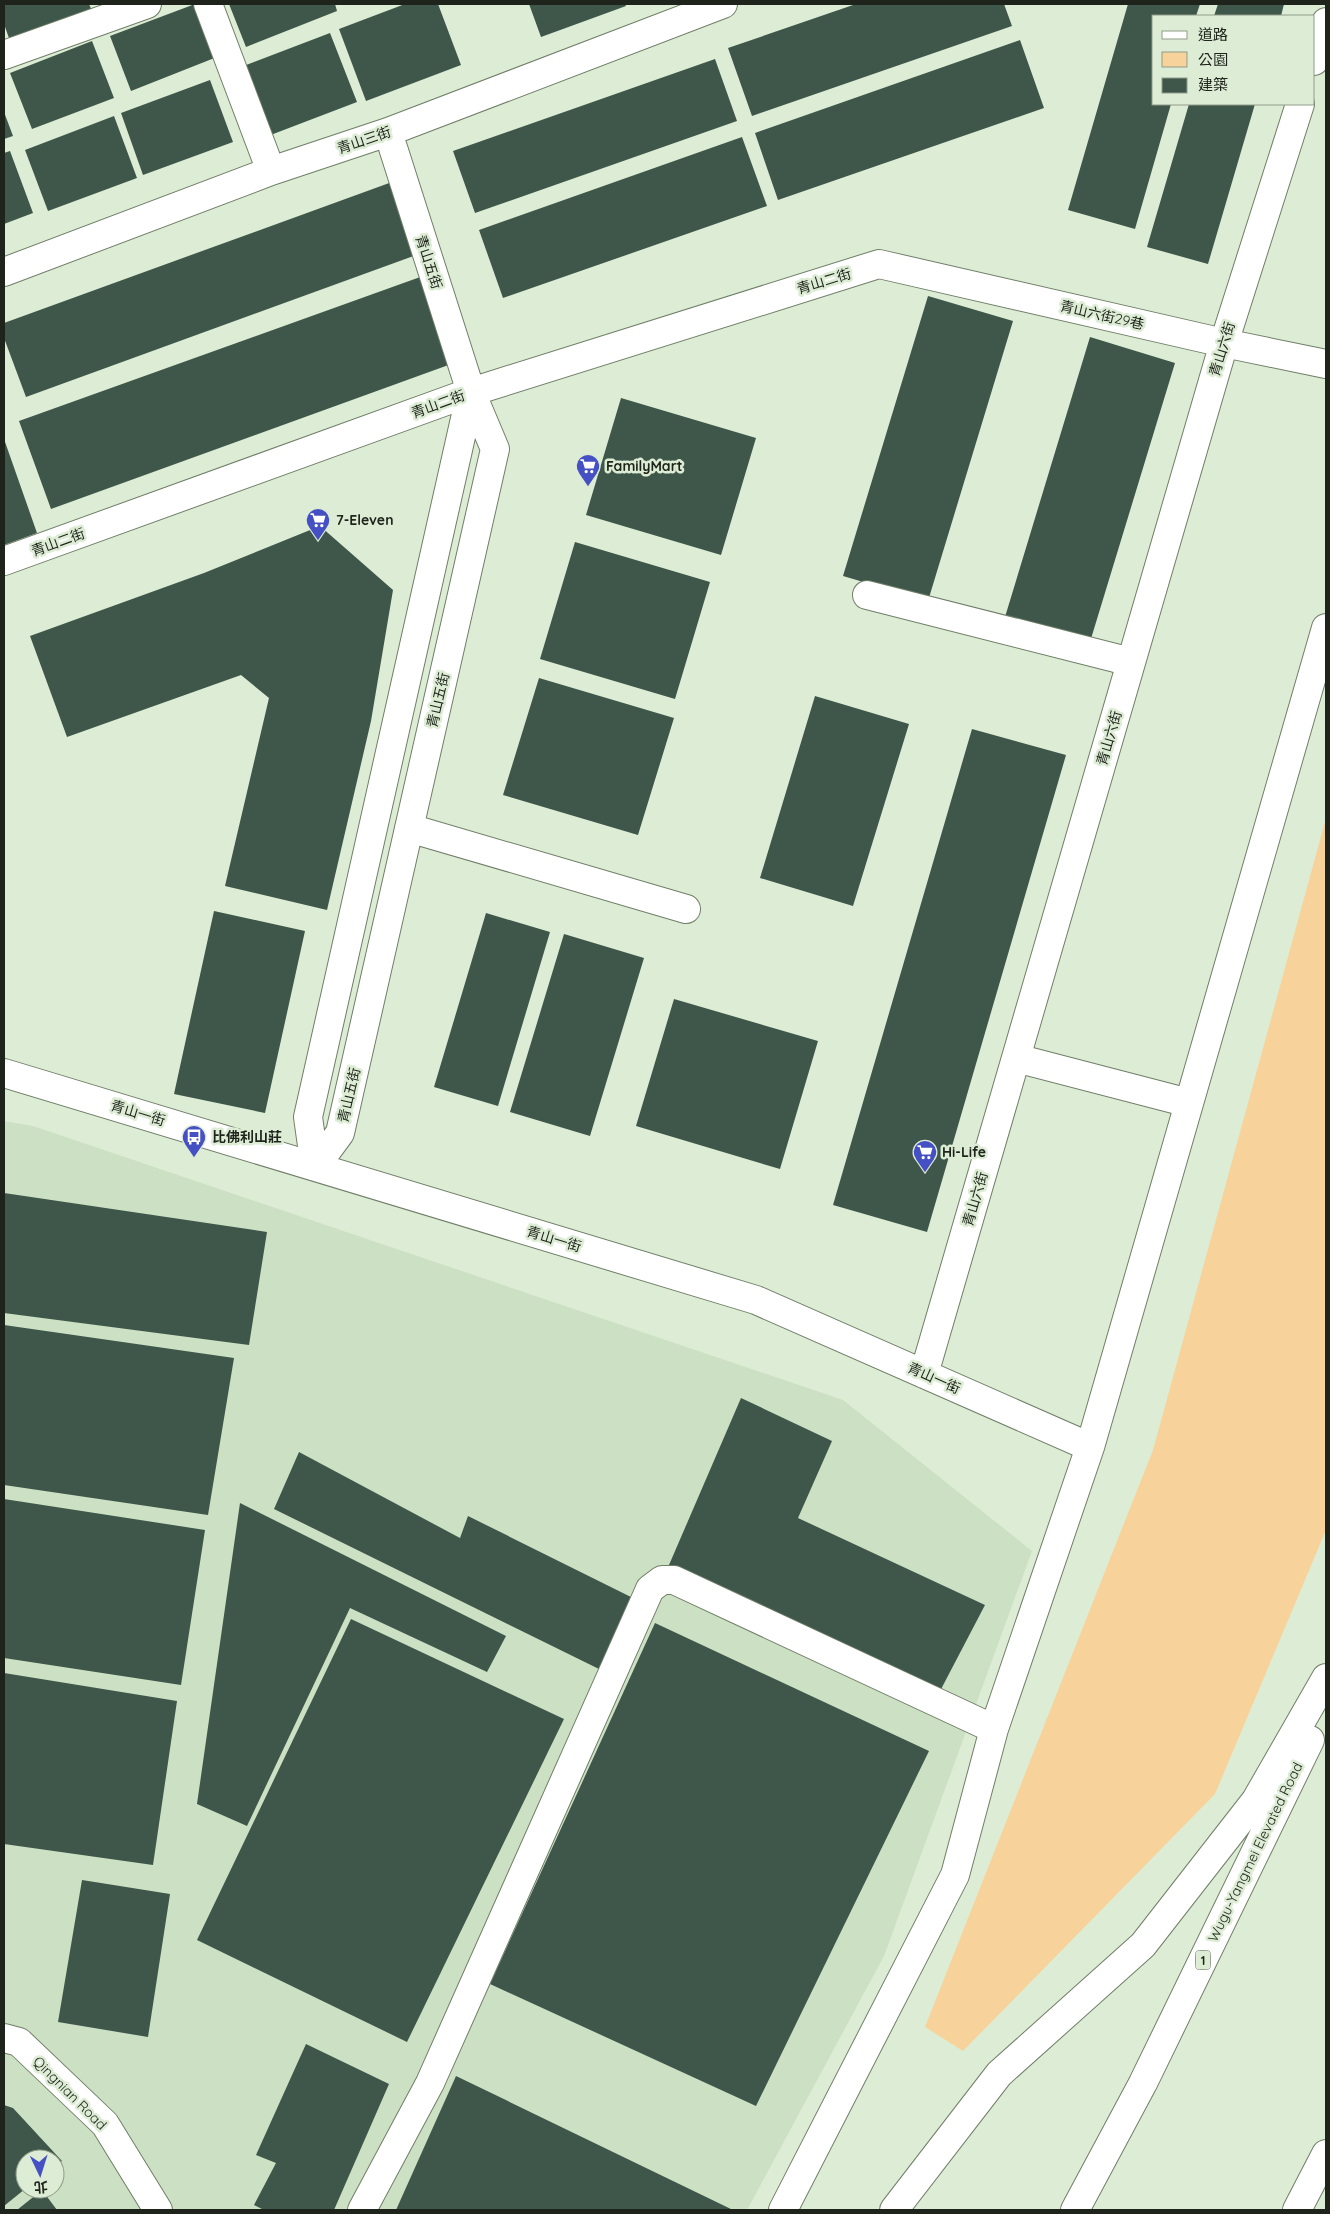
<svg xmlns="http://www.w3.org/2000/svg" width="1330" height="2214" viewBox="0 0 1330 2214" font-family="Quicksand,'Noto Sans TC',sans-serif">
	<rect width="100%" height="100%" fill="#ddecd4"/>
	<path fill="#cce0c3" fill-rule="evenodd" d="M4,1121L33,1126L843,1400L1032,1551L884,1956L747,2210H4ZM25,2159H55V2189H25Z"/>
	<path fill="#f7d39b" d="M1326,818V1530L1215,1794L963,2051L925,2027L1153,1450Z"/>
	<path fill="#3e574a" d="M4,4H89L92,11L10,41L4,24Z
		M195,4L222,55L131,91L110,36Z
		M229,4H335L337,11L246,47Z
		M405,4H438L461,65L366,101L339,29Z
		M529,4H625L626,6L541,37Z
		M856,4H1004L1012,26L752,116L728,48Z
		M1128,4H1200L1196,16H1154V104H1171L1135,229L1068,210Z
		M1218,4H1284L1281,16H1214Z
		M330,33L357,102L268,136L241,67Z
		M1020,40L1044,108L778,200L755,133Z
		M92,41L114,98L32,129L10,73Z
		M715,59L737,121L475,213L453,151Z
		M210,80L233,142L143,175L121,113Z
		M1189,104H1255L1208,264L1147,247Z
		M4,112L13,136L4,139Z
		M114,116L137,178L48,211L25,150Z
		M742,137L767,206L503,298L479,230Z
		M10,151L33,213L4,224V153Z
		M392,182L419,254L26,397L4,338V323Z
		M423,276L454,363L51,509L19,421Z
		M928,296L1013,321L928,601L843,576Z
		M1090,337L1175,363L1090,642L1005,617Z
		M621,398L756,438L721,555L586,515Z
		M4,439L37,533L4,545Z
		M320,526L393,590L371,721L327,910L225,886L269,698L241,675L67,737L30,636L204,573Z
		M575,542L710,582L675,699L540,659Z
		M539,678L674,718L638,835L503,795Z
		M815,696L909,724L853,906L760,878Z
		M972,729L1066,755L927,1232L833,1205Z
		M214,911L305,931L265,1113L174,1094Z
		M486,913L550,932L498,1106L434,1087Z
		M564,934L644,958L590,1136L510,1112Z
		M674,999L818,1041L780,1169L636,1126Z
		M4,1193L267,1232L249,1345L4,1313Z
		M4,1325L234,1358L208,1515L4,1485Z
		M741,1398L832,1441L798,1518L985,1605L939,1693L669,1565Z
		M299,1452L460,1538L468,1516L635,1599L599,1669L274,1509Z
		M4,1499L205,1530L181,1685L4,1658Z
		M240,1503L506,1636L487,1672L350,1608L247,1826L197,1804Z
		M351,1619L564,1719L407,2042L197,1940Z
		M655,1623L929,1751L756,2106L490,1984Z
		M4,1673L177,1701L153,1865L4,1844Z
		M82,1880L170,1894L148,2037L58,2022Z
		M306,2044L389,2084L334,2210H264L254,2205L276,2163L256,2155Z
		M456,2076L733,2210H396Z
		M4,2105L13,2108L62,2161L55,2166V2159H25V2189L4,2206Z
		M42,2190L57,2210H17Z"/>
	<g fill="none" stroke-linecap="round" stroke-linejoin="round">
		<g stroke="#707e68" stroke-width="30">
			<path id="minor" d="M208,4L271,171
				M4,55L147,4
				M1314,61L1326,22
				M4,272L271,171L388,132L723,4
				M4,561L471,392L879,264L1224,343L1326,364
				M867,595L1131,662
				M409,828L686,909
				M1016,1058L1189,1103
				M4,1073L756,1300L1090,1447
				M315,1167L340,1133L495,449L471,392L388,132
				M315,1167L308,1117L471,392
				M924,1374L1224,343L1300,104
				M4,2038L19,2042L105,2124L158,2210
				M362,2210L430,2083L650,1589L662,1580H674L994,1729
				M783,2210L955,1875L994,1729L1090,1447L1326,628"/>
		</g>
		<g stroke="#707e68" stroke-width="30">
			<path id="highway" d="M894,2210L999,2074L1143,1945L1256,1800L1326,1678
				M1075,2210L1143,2083L1310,1740
				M1297,2210L1326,2154"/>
		</g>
		<use href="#minor" stroke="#fff" stroke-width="28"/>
		<use href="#highway" stroke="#fff" stroke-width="28"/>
	</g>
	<defs>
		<g id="supermarket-pin" transform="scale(1.25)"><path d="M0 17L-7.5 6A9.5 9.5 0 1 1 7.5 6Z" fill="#4550c4" stroke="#ddecd4"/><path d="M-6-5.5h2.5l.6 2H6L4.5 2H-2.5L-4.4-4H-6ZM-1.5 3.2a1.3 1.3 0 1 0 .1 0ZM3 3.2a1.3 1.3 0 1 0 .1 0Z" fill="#fff"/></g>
		<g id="bus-pin" transform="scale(1.25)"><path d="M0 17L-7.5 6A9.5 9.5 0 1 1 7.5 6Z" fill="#4550c4" stroke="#ddecd4"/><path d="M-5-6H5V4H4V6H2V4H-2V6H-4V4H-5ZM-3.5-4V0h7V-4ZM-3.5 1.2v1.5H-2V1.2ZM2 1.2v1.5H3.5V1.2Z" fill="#fff"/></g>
	</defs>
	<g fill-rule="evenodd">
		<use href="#supermarket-pin" x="588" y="466"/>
		<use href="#supermarket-pin" x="318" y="520"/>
		<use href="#bus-pin" x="194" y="1137"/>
		<use href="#supermarket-pin" x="925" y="1152"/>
	</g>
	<g text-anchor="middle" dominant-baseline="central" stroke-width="5" stroke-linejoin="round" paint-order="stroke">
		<rect fill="#ddecd4" stroke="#575f52" stroke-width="1" x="1195.5" y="1950.5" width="15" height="19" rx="4"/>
		<g font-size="12" font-weight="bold" fill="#1e231b">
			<text x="1203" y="1960">1</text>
		</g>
		<g font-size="14" fill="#1e231b" stroke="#ddecd4">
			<text transform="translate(364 140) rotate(-19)">青山三街</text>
			<text transform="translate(429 262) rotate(72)">青山五街</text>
			<text transform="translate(824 281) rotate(-17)">青山二街</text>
			<text transform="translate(1102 315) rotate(13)">青山六街29巷</text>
			<text transform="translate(1222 349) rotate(-73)">青山六街</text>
			<text transform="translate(438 404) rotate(-20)">青山二街</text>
			<text transform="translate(58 542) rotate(-20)">青山二街</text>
			<text transform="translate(438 700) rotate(-77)">青山五街</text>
			<text transform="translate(1109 738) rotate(-74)">青山六街</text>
			<text transform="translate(349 1095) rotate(-77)">青山五街</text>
			<text transform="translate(138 1113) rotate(17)">青山一街</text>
			<text transform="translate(975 1199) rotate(-74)">青山六街</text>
			<text transform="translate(554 1239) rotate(17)">青山一街</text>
			<text transform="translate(934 1378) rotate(24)">青山一街</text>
			<text transform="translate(1255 1852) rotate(-64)">Wugu-Yangmei Elevated Road</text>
			<text transform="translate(70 2093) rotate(45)">Qingnian Road</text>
		</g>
		<g font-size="14" font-weight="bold" fill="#1e231b" stroke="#ddecd4" text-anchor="start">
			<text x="606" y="466">FamilyMart</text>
			<text x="336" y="520">7-Eleven</text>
			<text x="212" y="1137">比佛利山莊</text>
			<text x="942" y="1152">Hi-Life</text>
		</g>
	</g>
	<rect width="1330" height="2214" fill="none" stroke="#1e231b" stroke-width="10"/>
	<rect x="1152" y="15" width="162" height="90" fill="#ddecd4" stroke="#919c8a"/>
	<rect x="1162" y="31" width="25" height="8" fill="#ffffff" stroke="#919c8a"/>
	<text x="1198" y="40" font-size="15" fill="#1e231b">道路</text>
	<rect x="1162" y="52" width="25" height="15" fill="#f7d39b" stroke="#919c8a"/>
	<text x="1198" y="65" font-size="15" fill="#1e231b">公園</text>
	<rect x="1162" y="78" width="25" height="15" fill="#3e574a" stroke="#919c8a"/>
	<text x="1198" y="90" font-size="15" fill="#1e231b">建築</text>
	<g transform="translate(40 2174) rotate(176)"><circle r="24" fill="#ddecd4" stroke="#919c8a"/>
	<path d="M0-4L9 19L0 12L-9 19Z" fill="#4550c4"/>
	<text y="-8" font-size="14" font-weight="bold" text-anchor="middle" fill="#1e231b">北</text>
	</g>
</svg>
